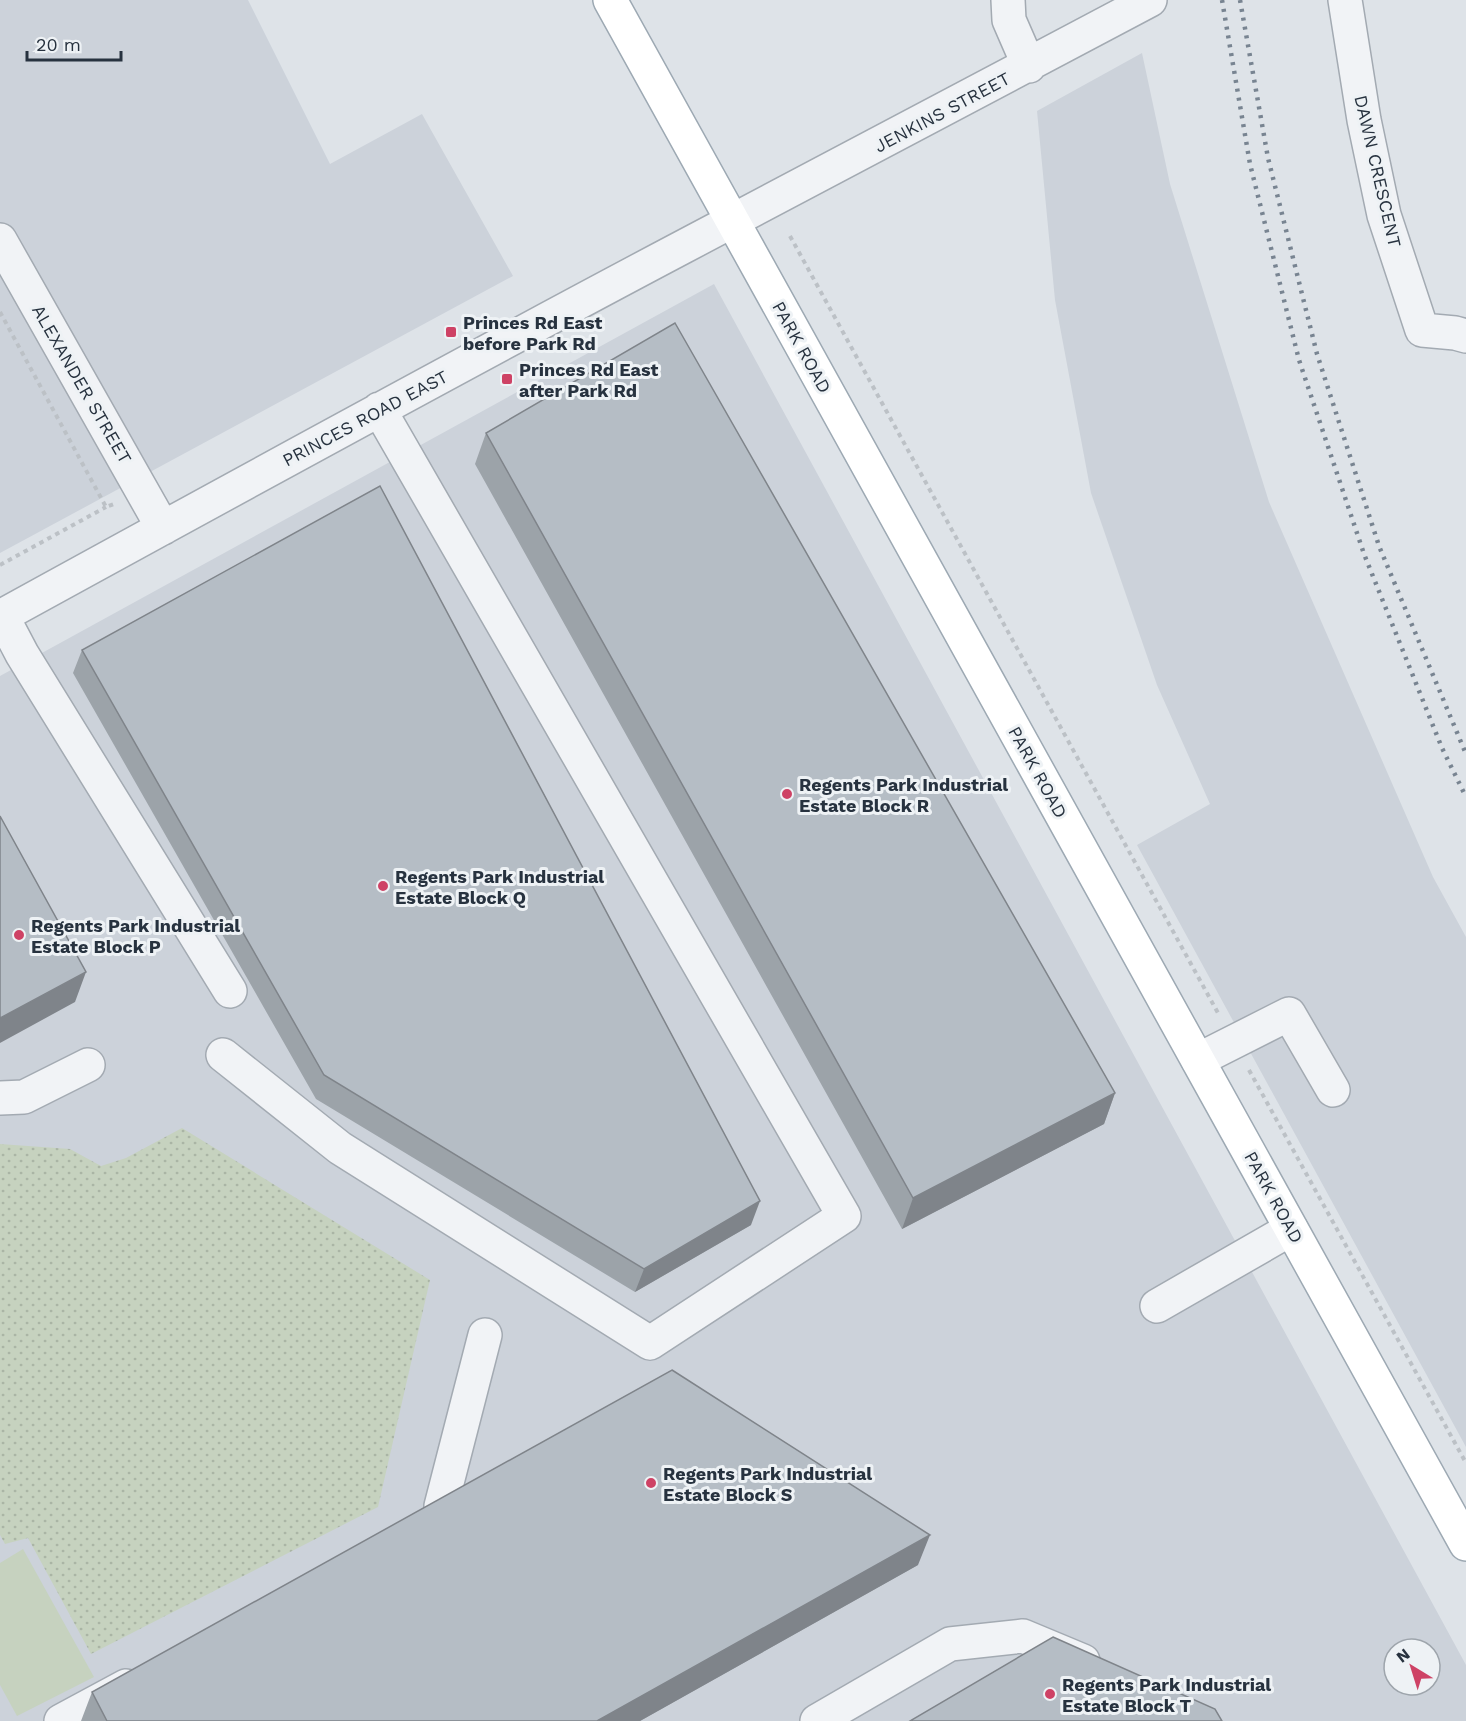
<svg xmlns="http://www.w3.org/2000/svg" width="1466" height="1721" viewBox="0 0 1466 1721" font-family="'Work Sans',sans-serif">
	<defs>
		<pattern id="grass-dots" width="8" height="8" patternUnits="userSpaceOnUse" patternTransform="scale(1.5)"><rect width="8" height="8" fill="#c6d2bf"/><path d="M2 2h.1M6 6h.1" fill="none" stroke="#aab5a5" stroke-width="1.8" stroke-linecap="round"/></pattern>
	</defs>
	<rect width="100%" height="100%" fill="#dee3e8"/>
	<path fill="#ccd2da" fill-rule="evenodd" d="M0,0H248L330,164L422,114L513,276L0,553Z
		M1142,53L1170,184L1269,502L1433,877L1466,937V1447L1137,845L1210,804L1157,685L1091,493L1055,300L1037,111Z
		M714,284L1466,1665V1721H0V676ZM1394,1649H1430V1685H1394Z"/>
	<path fill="url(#grass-dots)" d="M182,1128L430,1280L378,1507L91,1654L28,1538L5,1544L0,1535V1144L70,1149L101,1166L126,1158Z"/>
	<path fill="#c6d2bf" d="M23,1549L94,1677L17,1716L0,1685V1563Z"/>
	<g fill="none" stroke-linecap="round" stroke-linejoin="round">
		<g stroke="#a3aab2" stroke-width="36">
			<path id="minor" d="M1008,0L1009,20L1029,66
				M1345,0L1364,120L1384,215L1422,330L1455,333L1466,336
				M0,240L163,528
				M2,616L22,654L230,991
				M0,617C226,493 452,369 681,248C837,166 994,84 1150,0
				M223,1055L340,1148L650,1343L844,1216L379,409
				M1198,1060L1289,1014L1333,1090
				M0,1098L24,1097L88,1065
				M1157,1306L1291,1229
				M441,1506L485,1335
				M61,1721L126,1686
				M817,1721L950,1644L1023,1636L1083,1661"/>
		</g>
		<g stroke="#9da9b3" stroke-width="36">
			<path id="major" d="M610,0L1466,1544"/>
		</g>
		<path stroke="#bcc1c6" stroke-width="4" stroke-dasharray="4.5 4.5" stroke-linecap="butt" d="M790,236L1218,1013
			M0,312L106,507L114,504
			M0,565L106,507
			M1249,1070L1466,1463"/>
		<use href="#minor" stroke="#f1f3f6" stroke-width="33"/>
		<use href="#major" stroke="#fff" stroke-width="33"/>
		<path stroke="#788491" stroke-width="4.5" stroke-dasharray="3 6" stroke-linecap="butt" d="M1222,0L1250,164L1299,360L1364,554L1442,748L1466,797
			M1240,0L1268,158L1317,354L1379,546L1466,754"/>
	</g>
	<path fill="#9ca3a9" d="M486,433L1115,1093L1104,1124L902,1229L475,464Z
		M82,650L751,1225L635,1292L316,1099L73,673Z
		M918,1565L640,1721H81L92,1692Z"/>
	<path fill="#7f848a" d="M86,972L75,1002L0,1043V1018Z
		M1115,1093L1104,1124L902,1229L913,1198Z
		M760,1201L751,1225L635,1292L644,1269Z
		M930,1535L918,1565L640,1721H597Z"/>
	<path fill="#b5bdc5" stroke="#7f848a" stroke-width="1.5" d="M675,323L1115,1093L913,1198L486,433Z
		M380,486L760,1201L644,1269L324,1075L82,650Z
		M0,816L86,972L0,1018Z
		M672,1370L930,1535L597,1721H107L92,1692Z
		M1053,1637L1215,1709L1222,1721H910Z"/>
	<g fill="#ce4265" stroke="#eef2f5" stroke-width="2">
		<rect x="445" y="326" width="12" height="12" rx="3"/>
		<rect x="501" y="373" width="12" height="12" rx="3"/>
		<circle cx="787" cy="794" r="6"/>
		<circle cx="383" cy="886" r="6"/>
		<circle cx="19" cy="935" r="6"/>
		<circle cx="651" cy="1483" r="6"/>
		<circle cx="1050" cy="1694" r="6"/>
	</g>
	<g text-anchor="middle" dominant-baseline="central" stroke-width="6" stroke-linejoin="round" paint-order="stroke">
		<g font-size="18" fill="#27323f" stroke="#eef2f5">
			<text transform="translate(942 112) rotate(-28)">JENKINS STREET</text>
			<text transform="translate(1378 171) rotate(77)">DAWN CRESCENT</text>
			<text transform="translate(802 347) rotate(61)">PARK ROAD</text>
			<text transform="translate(82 384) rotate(60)">ALEXANDER STREET</text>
			<text transform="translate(365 418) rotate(-28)">PRINCES ROAD EAST</text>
			<text transform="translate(1038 772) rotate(61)">PARK ROAD</text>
			<text transform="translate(1274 1197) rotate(61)">PARK ROAD</text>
		</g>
		<g font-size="18" font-weight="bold" fill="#27323f" stroke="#eef2f5" text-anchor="start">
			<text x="463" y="322">Princes Rd East<tspan x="463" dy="21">before Park Rd</tspan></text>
			<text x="519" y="369">Princes Rd East<tspan x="519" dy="21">after Park Rd</tspan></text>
			<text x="799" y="784">Regents Park Industrial<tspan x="799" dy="21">Estate Block R</tspan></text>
			<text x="395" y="876">Regents Park Industrial<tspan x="395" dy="21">Estate Block Q</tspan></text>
			<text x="31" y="925">Regents Park Industrial<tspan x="31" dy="21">Estate Block P</tspan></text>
			<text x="663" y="1473">Regents Park Industrial<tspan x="663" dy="21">Estate Block S</tspan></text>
			<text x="1062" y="1684">Regents Park Industrial<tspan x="1062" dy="21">Estate Block T</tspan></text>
		</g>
	</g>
	<g transform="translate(1412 1667) rotate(322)"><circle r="28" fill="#eef2f5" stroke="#9ea5ac" stroke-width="1.5"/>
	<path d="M0-4.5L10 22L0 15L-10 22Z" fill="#ce4265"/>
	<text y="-9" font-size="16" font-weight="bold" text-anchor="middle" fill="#27323f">N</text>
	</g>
	<path d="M27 51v9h94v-9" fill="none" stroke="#27323f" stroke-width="3"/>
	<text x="36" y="51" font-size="18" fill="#27323f" stroke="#eef2f5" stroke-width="4.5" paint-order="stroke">20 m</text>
</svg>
